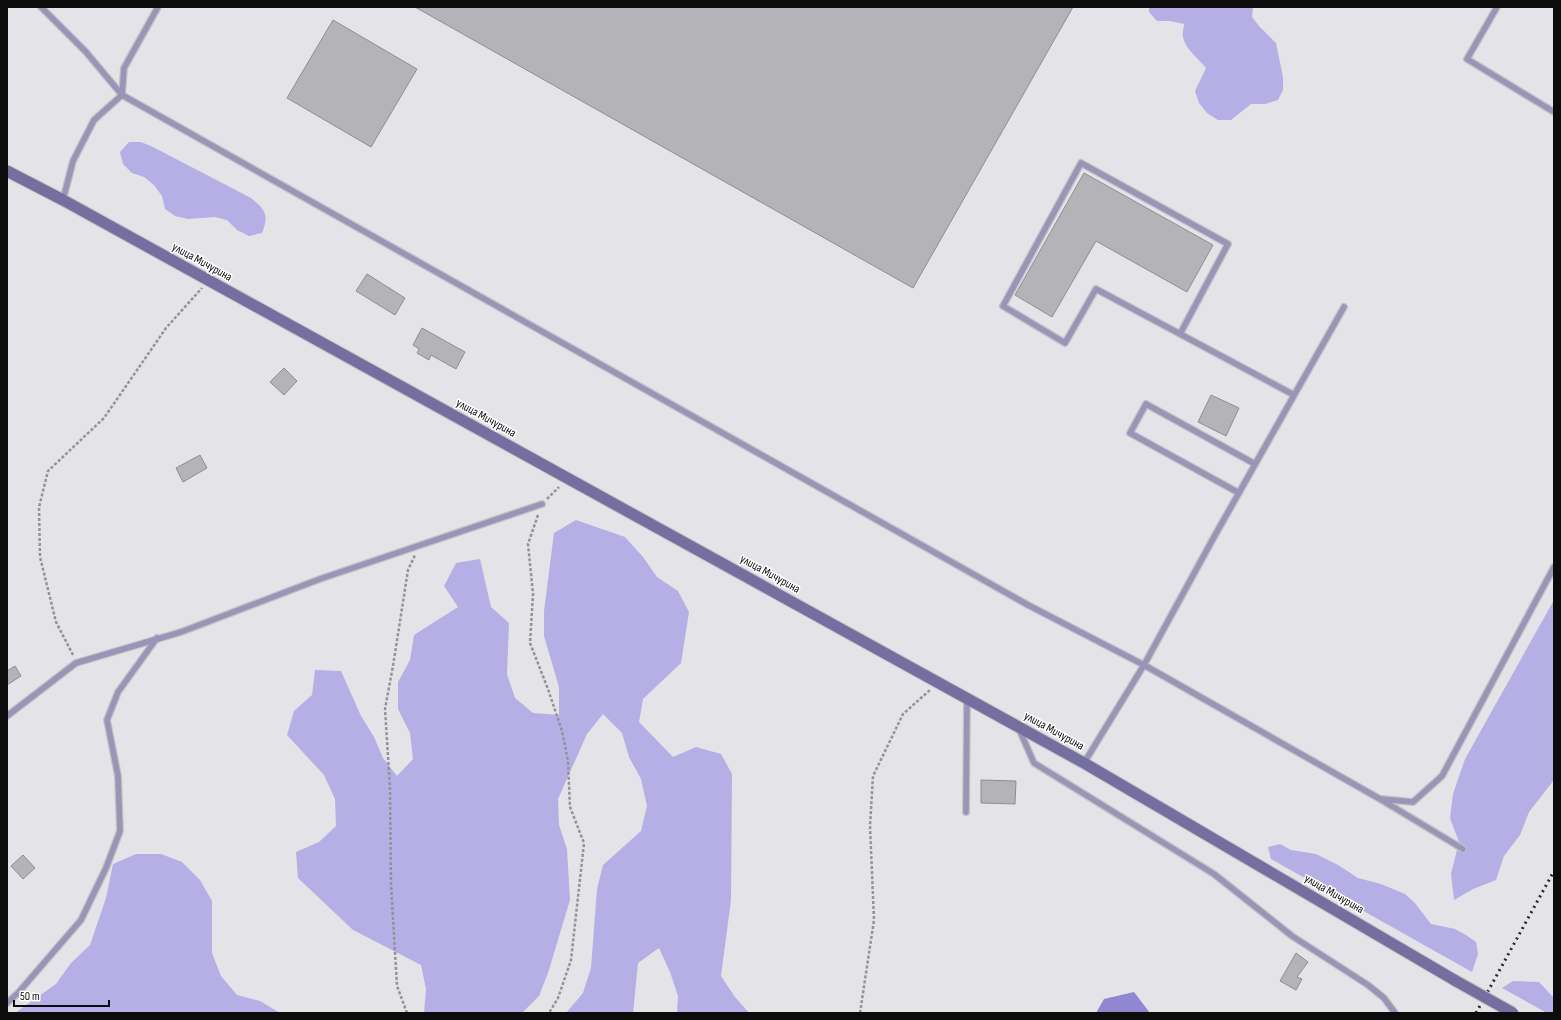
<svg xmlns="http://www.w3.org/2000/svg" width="1561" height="1020" viewBox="0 0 1561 1020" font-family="'Sofia Sans Condensed',sans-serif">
	<rect width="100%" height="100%" fill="#e3e3e8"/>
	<path fill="#b5afe5" d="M1149,7H1253L1252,17L1259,26L1276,43L1283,77V90L1278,100L1265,104H1251L1231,120H1218L1207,113L1199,103L1195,91L1206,68C1198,58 1185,49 1183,37C1182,33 1184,28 1184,24L1170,21H1157L1149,12Z
		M129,142H141L153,147L251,198C266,210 269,215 262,233L249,236L237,230L227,220L215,217L188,219L175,216L165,209L162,196L154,185L144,177L132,173L123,164L120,152Z
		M576,520L625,537L643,557L657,577L678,591L689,612L681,663L643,699L639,722L673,757L696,747L721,754L732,774L731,900L721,976L735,997L749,1013H677L678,996L670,972L659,948L638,963L633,1013H566L583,993L591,968L597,889L603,865L641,831L647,806L641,779L629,757L622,733L603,714L587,734L558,799L559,825L567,849L570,900L548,973L539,996L522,1013H424L426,989L421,965L353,930L298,878L296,852L319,842L336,826L335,799L324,775L287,735L294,711L312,695L315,670L341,671L361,716L374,737L383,758L397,776L413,759L410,733L398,709V682L410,660L414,635L458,607L444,586L456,563L480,559L491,607L509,623L507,674L515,698L533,713L559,715V687L544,636V611L554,533Z
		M1554,600V780L1529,812L1520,835L1504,856L1496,880L1473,889L1454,900L1451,874L1459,842L1450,818L1453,794L1465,759Z
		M1280,844L1291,850L1316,854L1338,865L1358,878L1381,884L1405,894L1414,902L1431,924L1455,929L1466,935L1476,942L1478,954L1472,972L1271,859L1268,847Z
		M136,854H161L182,862L200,880L212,901V953L221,976L237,995L260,1001L280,1013H15L56,984L71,963L90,945L106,898L113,864Z
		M1513,981L1539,982L1554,998V1013H1547L1502,988Z"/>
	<path fill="#9187d1" d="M1134,992L1150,1013H1096L1104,999Z"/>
	<path fill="#b3b3b8" stroke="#8e8d92" d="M415,7H1073L913,288Z
		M333,20L417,69L371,147L287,98Z
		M1084,173L1213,245L1187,292L1096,241L1052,317L1015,295Z
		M367,274L405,298L395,315L356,291Z
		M422,328L465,352L456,369L431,355L429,360L417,353L419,349L413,345Z
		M284,368L297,381L284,395L270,382Z
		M1211,395L1239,408L1226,436L1198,422Z
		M200,455L207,468L183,482L176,468Z
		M15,666L21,676L7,685V671Z
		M981,780L1016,781L1015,804L981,803Z
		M23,855L35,868L23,879L11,866Z
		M1296,953L1308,962L1297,977L1302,979L1296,990L1280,981Z"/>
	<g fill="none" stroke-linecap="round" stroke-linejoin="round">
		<g stroke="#c1c1c5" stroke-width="8">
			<path id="service" d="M41,7L86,52L122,95L1028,605L1144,665L1380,799L1463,849
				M1497,7L1467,59L1554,112
				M63,200L73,161L94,120L122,95L124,68L158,7
				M1180,334L1228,244L1081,163L1003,306L1065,343L1096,289L1294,395
				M1239,493L1130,433L1146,404L1255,464
				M7,716L76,663L181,632L320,579L542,504
				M1019,729L1034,763L1214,874L1292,936L1368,985L1384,998L1395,1013
				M1084,763L1144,665L1214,537L1344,307
				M1381,799L1413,802L1442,776L1554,567
				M966,812L967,698
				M7,1003L18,993L81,920L106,868L120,831L118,776L107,720L118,692L157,638"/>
		</g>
		<g stroke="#c1c1c5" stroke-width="13">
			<path id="secondary" d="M7,171L63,200L1084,763L1456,981"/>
		</g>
		<path stroke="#939396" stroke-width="2.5" stroke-dasharray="3 2" stroke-linecap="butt" d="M547,499L559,487
			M538,515L528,544L533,594L530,643L548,689L562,731L568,761L570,807L584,843L571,960L558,998L549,1013
			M73,655L56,622L40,557L39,507L48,471L104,418L166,328L202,288
			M407,1013L397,986L391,884L390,788L385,709L393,666L408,570L415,555
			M860,1013L874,920L870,826L873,776L903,714L930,690"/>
		<use href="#service" stroke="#9895b7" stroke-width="5.5"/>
		<use href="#secondary" stroke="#756fa0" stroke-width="11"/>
		<path stroke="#28282a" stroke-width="3" stroke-dasharray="2 4" stroke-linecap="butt" d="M1476,1013L1554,871"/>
		<g stroke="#c1c1c5" stroke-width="13" stroke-linecap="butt">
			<path id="secondary-bridge" d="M1456,981L1513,1013"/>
		</g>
		<use href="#secondary-bridge" stroke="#756fa0" stroke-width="11"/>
	</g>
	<g text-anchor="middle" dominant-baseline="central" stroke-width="3" stroke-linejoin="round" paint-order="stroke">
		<g font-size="12" fill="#0c0c0d" stroke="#fff">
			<text transform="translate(202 262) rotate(29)">улица Мичурина</text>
			<text transform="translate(486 418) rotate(29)">улица Мичурина</text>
			<text transform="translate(770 574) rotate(29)">улица Мичурина</text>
			<text transform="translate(1054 731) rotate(29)">улица Мичурина</text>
			<text transform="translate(1334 894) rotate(30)">улица Мичурина</text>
		</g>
	</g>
	<rect width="1561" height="1020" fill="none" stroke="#0c0c0d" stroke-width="16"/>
	<path d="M14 1000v6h95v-6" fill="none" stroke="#0c0c0d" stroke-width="2"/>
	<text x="20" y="1000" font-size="12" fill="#0c0c0d" stroke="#ffffff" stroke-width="3" paint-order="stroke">50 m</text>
</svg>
